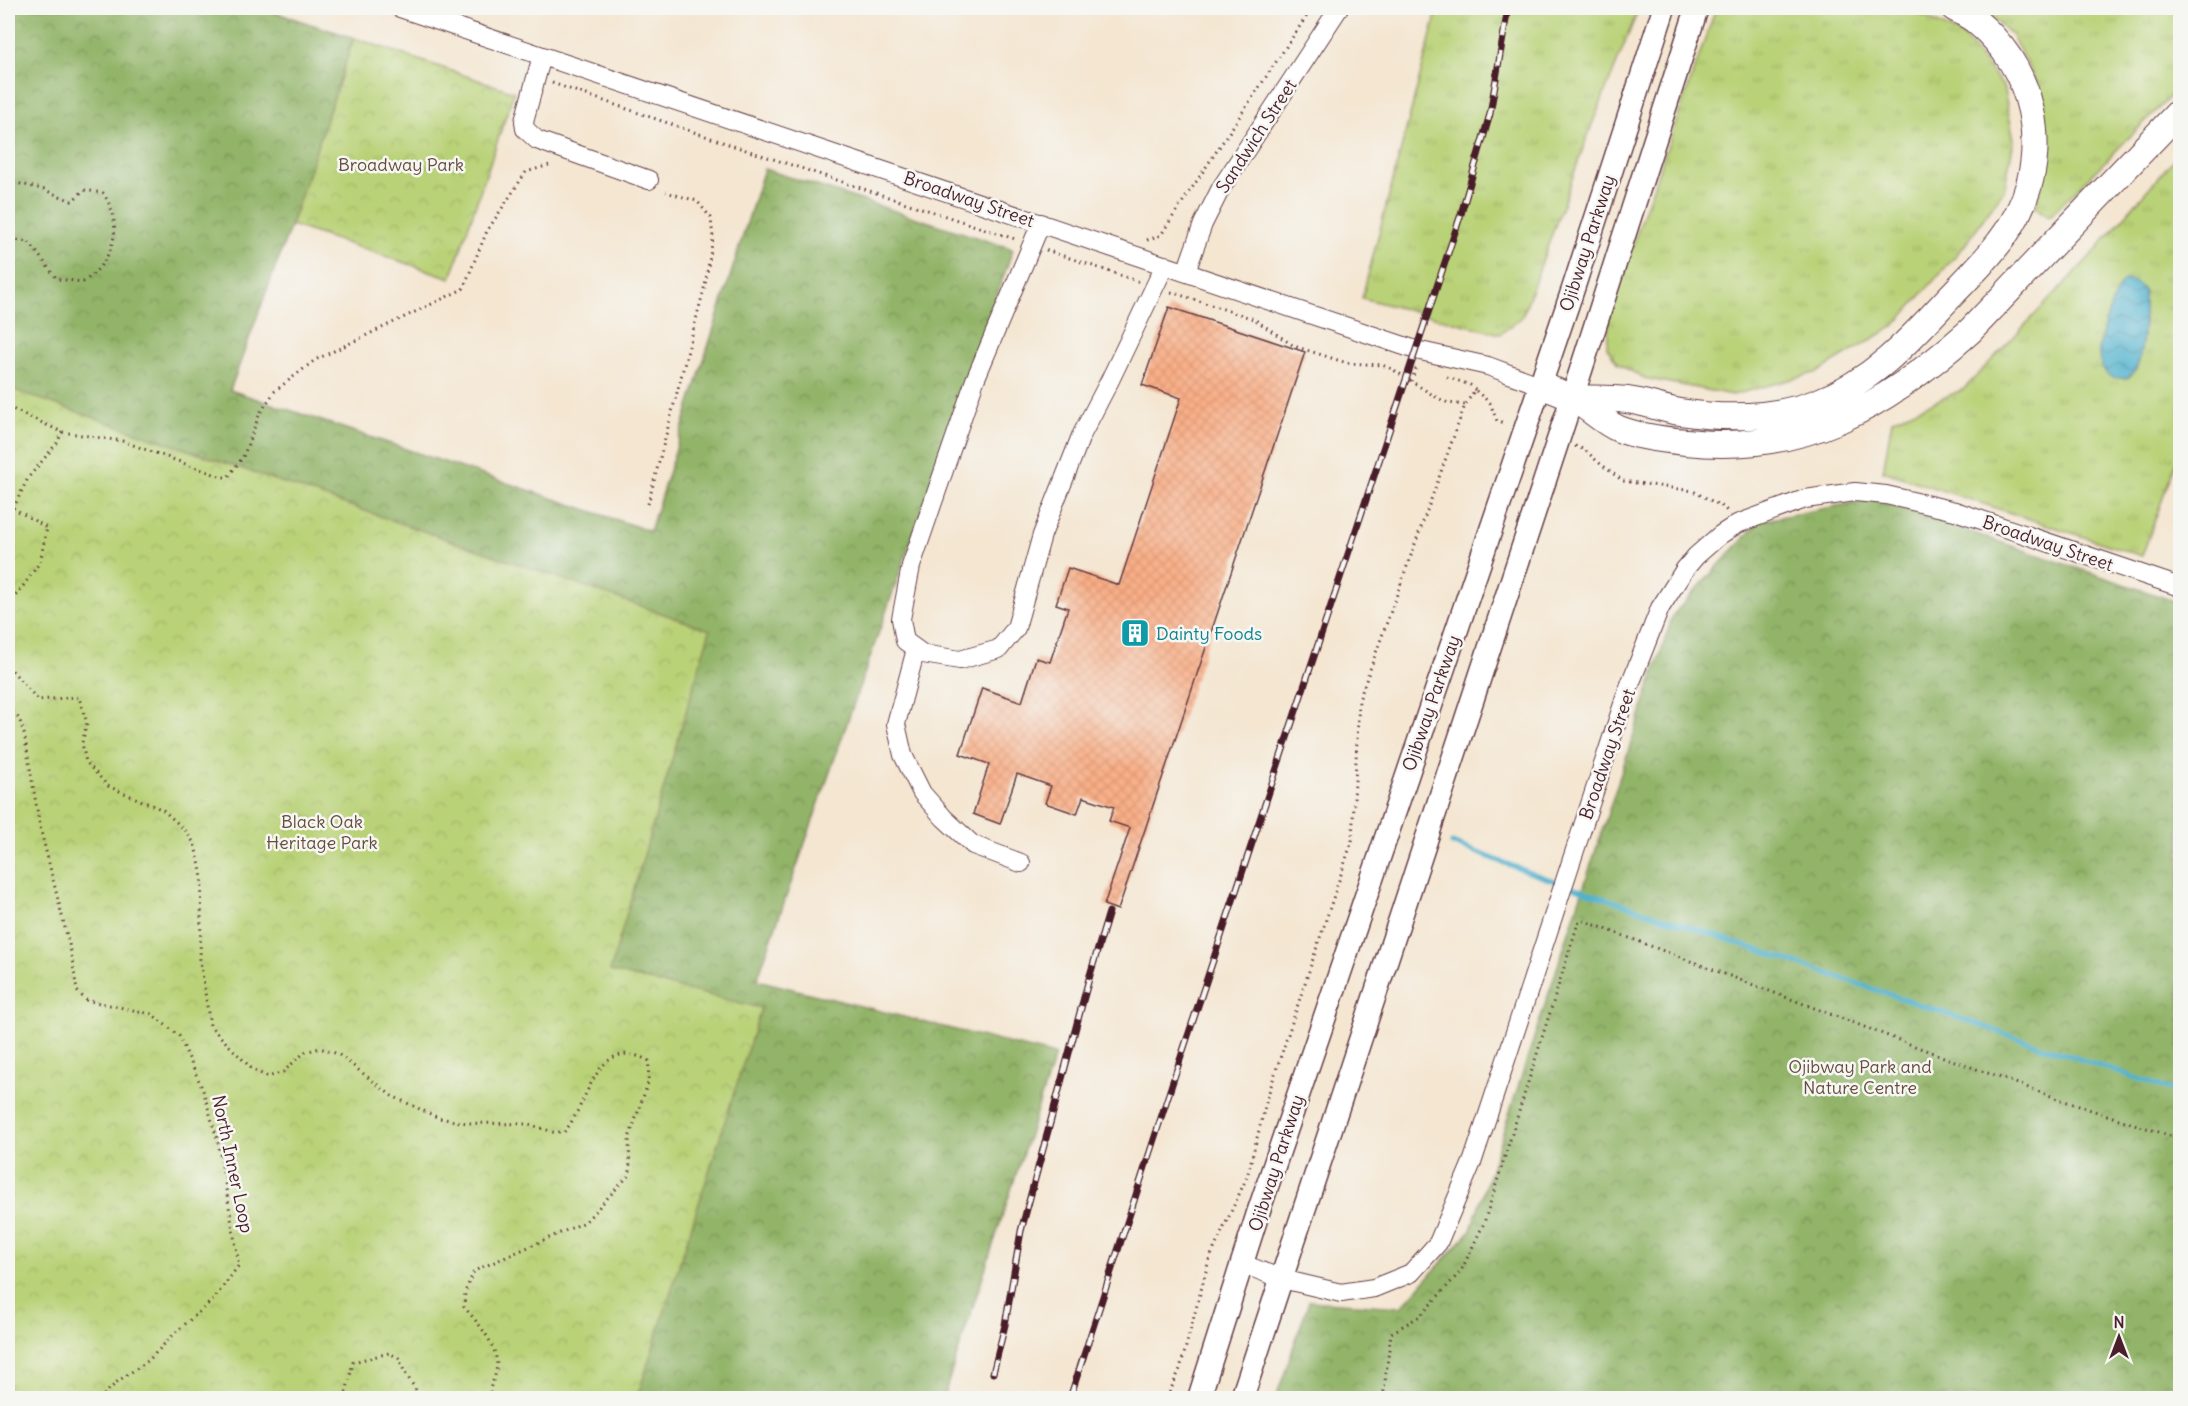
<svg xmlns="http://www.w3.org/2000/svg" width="2188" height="1406" viewBox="0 0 2188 1406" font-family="Delius,sans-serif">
	<defs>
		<pattern id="grass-tufts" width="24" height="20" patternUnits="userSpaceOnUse" patternTransform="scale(1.5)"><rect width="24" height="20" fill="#b9d277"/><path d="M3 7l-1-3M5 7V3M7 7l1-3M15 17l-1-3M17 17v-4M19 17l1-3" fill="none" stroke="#a1b467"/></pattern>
		<pattern id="forest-crowns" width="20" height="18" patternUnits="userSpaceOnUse" patternTransform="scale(1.5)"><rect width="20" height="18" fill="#92b468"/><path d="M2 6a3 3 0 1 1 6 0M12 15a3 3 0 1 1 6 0" fill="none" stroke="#799256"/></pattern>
		<pattern id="park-crowns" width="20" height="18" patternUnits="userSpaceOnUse" patternTransform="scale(1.5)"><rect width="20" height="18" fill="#b9d277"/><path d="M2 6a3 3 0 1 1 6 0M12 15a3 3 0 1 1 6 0" fill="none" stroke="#a1b467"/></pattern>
		<pattern id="water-waves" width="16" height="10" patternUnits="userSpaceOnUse" patternTransform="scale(1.5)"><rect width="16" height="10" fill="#50b2cf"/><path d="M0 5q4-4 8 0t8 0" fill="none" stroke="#4490a8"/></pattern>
		<pattern id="building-cross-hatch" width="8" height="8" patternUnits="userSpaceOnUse" patternTransform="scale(1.5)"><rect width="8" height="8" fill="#f9af87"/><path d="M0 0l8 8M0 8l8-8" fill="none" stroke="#d79675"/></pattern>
	</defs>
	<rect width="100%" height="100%" fill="#f6f6f2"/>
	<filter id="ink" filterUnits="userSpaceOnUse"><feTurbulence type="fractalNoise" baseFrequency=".0167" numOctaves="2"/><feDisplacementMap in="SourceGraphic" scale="12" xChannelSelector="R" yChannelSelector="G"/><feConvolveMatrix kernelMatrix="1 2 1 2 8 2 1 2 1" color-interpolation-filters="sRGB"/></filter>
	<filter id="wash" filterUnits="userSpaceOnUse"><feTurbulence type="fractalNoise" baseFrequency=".008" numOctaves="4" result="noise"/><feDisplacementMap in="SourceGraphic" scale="24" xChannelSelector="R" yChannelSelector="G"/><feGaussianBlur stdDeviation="1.35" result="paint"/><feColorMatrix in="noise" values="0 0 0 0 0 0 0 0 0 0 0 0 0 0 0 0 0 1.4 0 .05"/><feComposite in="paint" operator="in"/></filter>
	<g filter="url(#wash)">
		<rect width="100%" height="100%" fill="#f4e6d1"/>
		<path fill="url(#grass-tufts)" stroke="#827851" stroke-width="1.5" d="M1438,8H1639L1589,132L1522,317L1500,334L1362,298Z
			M1716,8H1908L1963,36L2003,86L2014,140L2004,190L1964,246L1894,326L1818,372L1733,395L1644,378L1618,364L1607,348L1610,310Z
			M1982,8H2180V87L2049,217L2035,207L2051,153L2041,91L2012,36Z
			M2180,152V450L2142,556L1883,471L1892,420L1964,389L2088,259Z"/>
		<path fill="url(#forest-crowns)" stroke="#6e6a4a" stroke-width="1.5" d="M8,8H261L354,38L291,225L230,390L650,531L764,169L1013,249L757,980L1055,1055L943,1398H8Z
			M1873,499L2180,603V1398H1276L1309,1301L1401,1307L1471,1230L1673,615L1760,521Z"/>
		<path fill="url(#park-crowns)" stroke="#827851" stroke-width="1.5" d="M354,38L514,92L451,278L291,225Z
			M8,388L710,630L610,971L761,1008L637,1398H8Z"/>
		<path fill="url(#water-waves)" stroke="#4d687d" stroke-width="1.5" d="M2125,280L2134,282L2143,289C2146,304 2143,359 2135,371C2133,374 2130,376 2127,378C2119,378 2111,379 2105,372C2102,369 2099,359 2099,355C2099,339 2113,290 2125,280Z"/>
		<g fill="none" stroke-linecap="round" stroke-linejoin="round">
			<path stroke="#50b2cf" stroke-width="5" d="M1452,843L1531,873L2180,1093"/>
		</g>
		<g id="blocks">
			<path fill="url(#building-cross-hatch)" d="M1169,307L1305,352L1118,910L1104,905L1130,828L1109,821L1114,807L1083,797L1077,814L1045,803L1051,786L1017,774L1000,824L973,814L989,764L960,754L982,688L1022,702L1036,658L1050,662L1068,608L1056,604L1068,568L1119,585L1181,398L1142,385Z"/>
		</g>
	</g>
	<g filter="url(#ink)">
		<use href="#blocks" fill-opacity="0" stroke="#643d44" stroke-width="1.5"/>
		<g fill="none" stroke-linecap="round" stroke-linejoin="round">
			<g stroke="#643d44" stroke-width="20">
				<path id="minor" d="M400,8L1416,350L1488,366L1539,385
					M542,56L524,121L525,129L537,140L649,180
					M1041,223L975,380L911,566L901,619L905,641L923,654L960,660L999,649L1016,628L1042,535L1081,436L1110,380L1165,265
					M1186,272L1203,224L1221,188L1339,8
					M916,649L896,724L903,755L922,793L944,818L973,845L1021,863
					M1243,1264L1282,1279L1341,1293L1374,1288L1411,1273L1438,1243L1473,1160L1627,692L1660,608L1685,569L1696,556L1720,535L1737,524L1805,499L1855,492L1886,495L1955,511L2180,587"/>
			</g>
			<g stroke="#643d44" stroke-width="25">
				<path id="major" d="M1199,1398L1258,1213L1573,289L1664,8
					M1242,1398L1572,398L1697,8"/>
			</g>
			<g stroke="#643d44" stroke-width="28">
				<path id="highway" d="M1539,385C1550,389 1563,393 1573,399C1589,407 1602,422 1619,429C1638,437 1666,440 1686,442C1803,455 1886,406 1970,331L2180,111
					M1572,398C1590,399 1609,398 1627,400C1645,402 1662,409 1680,412C1726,419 1774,419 1818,402C1872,381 1907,343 1945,302C1970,275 2000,248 2017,215C2051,148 2034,70 1977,22C1970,16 1961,12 1954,8"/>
			</g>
			<path stroke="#643d44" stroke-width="3" stroke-dasharray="1.5 4.5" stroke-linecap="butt" d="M552,83L740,148L1015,239
				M8,181L42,189L72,201L84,190L103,193C125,225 114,261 83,282L57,279L29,242L8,239
				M1147,240L1161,235L1168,224L1312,8
				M1046,250L1140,282
				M1171,292L1254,319L1294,346L1347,363L1382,365L1392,369L1436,397L1448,403L1465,405
				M1447,377L1470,385L1475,390
				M1411,381L1416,369L1418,368
				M8,407L62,432L122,441L222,477H228L243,457L260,413L275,391L315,360L463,289L487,231L526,172L553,164
				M1575,446L1585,450L1598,462L1623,481L1693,491L1723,507L1727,511
				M648,504L705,285L713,238L711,218L697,201L666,192
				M8,505L47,528L40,562L19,592L8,603
				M8,519L28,478L57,443L62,432
				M8,666L38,700L79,697L87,723L82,743L86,762L108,786L163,810L186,831L194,843L199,861L202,878L200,959L210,1026L253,1070L268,1077L283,1072L305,1052L320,1048L338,1054L392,1096L439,1118L466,1123L529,1124L553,1132H564C589,1105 595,1032 649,1061L648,1083L629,1138L630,1174L585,1222L474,1271L465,1292L464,1307C478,1323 501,1348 496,1371C494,1382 488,1387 490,1398
				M8,709L19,718L24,733L40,827L71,952L77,991L86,1000L152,1014L179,1036L203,1090L218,1142L239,1265L214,1299L176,1332L148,1361L118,1381L101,1398
				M345,1398L353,1362L389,1353L399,1358L404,1371L421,1398
				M1167,1398L1180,1369L1209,1260L1247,1177L1268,1095L1352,841L1359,700L1465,405L1475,390L1490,403L1497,421L1506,423
				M1383,1398L1391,1333L1420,1316L1461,1271L1484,1223L1578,923L1582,920L1949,1059L2073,1104L2180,1139"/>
			<use href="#minor" stroke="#fff" stroke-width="18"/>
			<use href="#major" stroke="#fff" stroke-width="22"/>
			<use href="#highway" stroke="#fff" stroke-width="26"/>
			<g stroke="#4a1f2b" stroke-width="7">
				<path id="rail" d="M993,1373L1005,1325L1021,1231L1090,975L1109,912
					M1070,1398L1172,1084L1461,214L1490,114L1508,8"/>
			</g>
			<use href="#rail" stroke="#f6f6f2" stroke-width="4.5" stroke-dasharray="14" stroke-linecap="butt"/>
		</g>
	</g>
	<defs>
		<g id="building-square" transform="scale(1.5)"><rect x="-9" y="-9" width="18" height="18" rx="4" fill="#0f9aa8" stroke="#f6f6f2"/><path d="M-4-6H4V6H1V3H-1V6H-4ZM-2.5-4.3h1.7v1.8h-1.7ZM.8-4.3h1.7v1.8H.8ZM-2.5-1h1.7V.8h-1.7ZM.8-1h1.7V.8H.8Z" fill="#fff"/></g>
	</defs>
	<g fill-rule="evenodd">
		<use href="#building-square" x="1135" y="633"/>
	</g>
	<g text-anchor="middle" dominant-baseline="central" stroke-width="5" stroke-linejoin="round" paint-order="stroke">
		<g font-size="18" fill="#4a1f2b" stroke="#f6f6f2">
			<text transform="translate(1256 136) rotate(-57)">Sandwich Street</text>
			<text transform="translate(969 199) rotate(19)">Broadway Street</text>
			<text transform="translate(1587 243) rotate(-72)">Ojibway Parkway</text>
			<text transform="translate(2048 543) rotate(19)">Broadway Street</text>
			<text transform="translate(1431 703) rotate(-71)">Ojibway Parkway</text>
			<text transform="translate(1607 754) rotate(-71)">Broadway Street</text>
			<text transform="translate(1276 1163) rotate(-72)">Ojibway Parkway</text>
			<text transform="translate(233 1164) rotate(78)">North Inner Loop</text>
		</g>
		<g font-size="18" fill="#664c3e" stroke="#f6f6f2">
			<text x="401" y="164">Broadway Park</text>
			<text x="322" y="821">Black Oak<tspan x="322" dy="21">Heritage Park</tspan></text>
			<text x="1860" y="1066">Ojibway Park and<tspan x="1860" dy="21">Nature Centre</tspan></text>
		</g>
		<g font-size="18" fill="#0d838f" stroke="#f6f6f2" text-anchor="start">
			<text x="1156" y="633">Dainty Foods</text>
		</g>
	</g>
	<rect width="2188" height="1406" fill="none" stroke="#f6f6f2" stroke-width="30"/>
	<g transform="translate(2119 1337)" stroke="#f6f6f2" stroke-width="4.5" paint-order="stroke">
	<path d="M0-4.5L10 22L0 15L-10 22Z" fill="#4a1f2b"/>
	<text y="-9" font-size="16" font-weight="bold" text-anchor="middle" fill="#4a1f2b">N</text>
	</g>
</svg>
